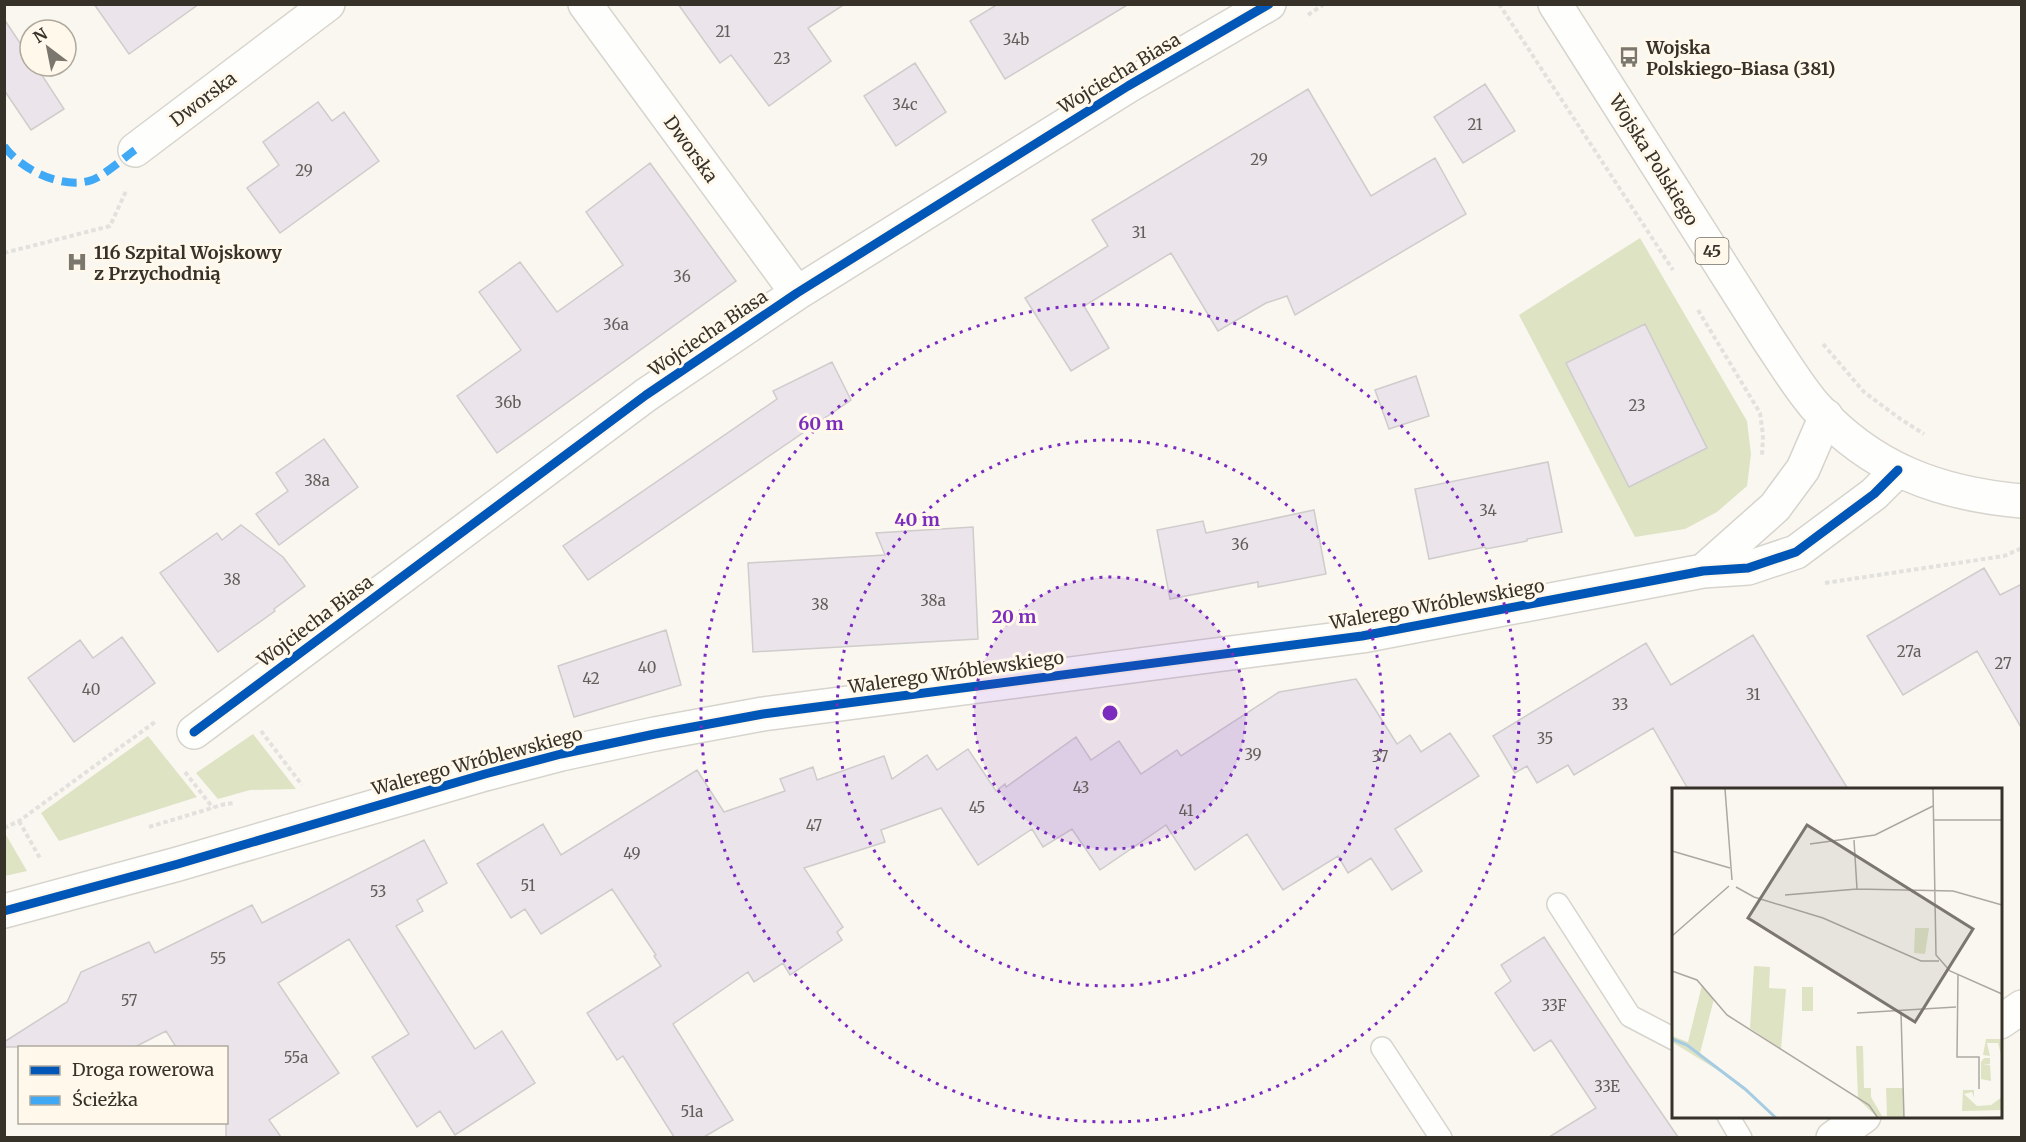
<svg xmlns="http://www.w3.org/2000/svg" width="2026" height="1142" viewBox="0 0 2026 1142" font-family="Merriweather,serif">
	<rect width="100%" height="100%" fill="#faf7f0"/>
	<path fill="#dee3c4" d="M1640,238L1747,421L1751,454L1747,486L1717,512L1685,529L1635,537L1519,315Z
		M253,734L296,789L250,790L218,799L196,773Z
		M148,736L197,797L59,841L41,813Z
		M6,835L27,871L5,876L4,836Z"/>
	<path fill="#ebe4eb" stroke="#cfcccc" stroke-width="1.5" d="M94,4H199L129,54Z
		M678,4H845L808,28L831,61L769,106L731,55L720,63Z
		M998,4H1129L1005,79L970,21Z
		M4,19L30,58V66H36L64,109L31,130L4,90Z
		M915,63L946,112L896,146L864,96Z
		M1485,84L1515,131L1463,163L1434,117Z
		M1308,89L1371,196L1435,158L1466,214L1295,315L1287,296L1266,303L1218,331L1171,253L1084,306L1109,348L1071,371L1025,298L1108,246L1092,220Z
		M318,102L332,121L344,112L379,161L280,233L247,188L279,165L263,142Z
		M650,163L736,281L497,453L457,396L521,350L479,292L520,262L557,312L623,265L586,212Z
		M1645,324L1707,448L1629,487L1566,363Z
		M832,362L851,400L588,580L563,546L777,399L773,391Z
		M1416,376L1429,416L1389,429L1375,390Z
		M324,439L358,487L279,545L256,514L288,491L276,473Z
		M1548,462L1562,532L1527,539V541L1486,549L1485,547L1429,559L1415,489Z
		M1314,510L1326,574L1258,587V582L1170,599L1157,530L1203,521L1206,533Z
		M241,525L283,557L305,586L274,609L275,611L218,652L160,573L217,533L222,540Z
		M973,527L978,639L753,652L748,563L885,555L876,533Z
		M1984,568L2000,595L2022,584V729L1977,651L1903,695L1867,636Z
		M666,630L681,685L574,717L558,666Z
		M1753,635L1848,789H1688L1653,728L1574,775L1568,765L1537,783L1527,766L1515,773L1493,736L1646,643L1671,685Z
		M122,637L155,683L74,742L28,678L80,640L93,658Z
		M1356,679L1397,744L1410,735L1421,752L1450,733L1479,776L1395,829L1422,871L1392,890L1371,858L1348,873L1338,856L1283,890L1247,834L1195,870L1166,825L1100,870L1072,829L1043,847L1032,829L978,865L941,808L881,830L885,842L804,868L843,927L837,932L842,940L790,975L783,963L754,982L748,972L673,1024L733,1120L704,1137H674L623,1056L617,1060L587,1013L661,966L654,956L656,955L612,889L541,934L525,909L511,918L477,864L543,824L561,855L697,770L724,812L785,791L780,779L813,767L817,780L884,756L892,779L927,755L937,770L968,749L996,791L1005,784L1006,787L1076,737L1091,760L1119,741L1141,774L1177,750L1181,756L1279,692Z
		M424,840L447,883L417,900L423,911L396,926L475,1049L502,1031L535,1083L455,1135L440,1111L417,1127L372,1057L409,1034L349,939L278,983L339,1073L269,1120L281,1137H226V1047H176L166,1031L135,1047H4V1042L67,1002L81,972L149,942L155,953L252,905L262,923Z
		M1544,937L1628,1064L1678,1137H1549L1596,1108L1551,1040L1534,1051L1495,993L1511,981L1501,965Z"/>
	<g fill="none" stroke-linecap="round" stroke-linejoin="round">
		<g stroke="#d7d4cd" stroke-width="24">
			<path id="service" d="M1558,904L1630,1016L1674,1039
				M1382,1048L1441,1138
				M1728,1116L1741,1138"/>
		</g>
		<g stroke="#d7d4cd" stroke-width="36">
			<path id="minor" d="M585,4L797,293
				M135,150L328,4
				M1703,571L1775,507L1803,469L1826,416
				M194,732L646,395L797,293L1128,86L1269,4
				M4,911L178,864L485,774L561,754L655,734L763,714L1362,636L1703,571L1748,568L1796,552L1874,494L1898,470
				M2000,1022L2022,1007
				M1833,1138L1864,1116"/>
		</g>
		<g stroke="#d7d4cd" stroke-width="36">
			<path id="primary" d="M1555,4L1768,339C1783,361 1797,385 1815,406C1871,469 1940,494 2022,501"/>
		</g>
		<path stroke="#e2e1de" stroke-width="4" stroke-dasharray="4.5 3" stroke-linecap="butt" d="M1499,4L1673,270
			M1308,15L1324,4
			M4,253L110,226L127,189
			M1698,310L1760,413L1763,435L1762,456
			M1823,344L1864,392L1899,418L1924,434
			M1825,583L2004,556L2022,548
			M261,731L302,785
			M185,772L213,808
			M19,821L41,860
			M149,827L225,804L234,803
			M4,828L19,821L155,722"/>
		<use href="#service" stroke="#fefefd" stroke-width="21"/>
		<use href="#minor" stroke="#fefefd" stroke-width="33"/>
		<use href="#primary" stroke="#fefefd" stroke-width="33"/>
		<path stroke="#3fa9f5" stroke-width="8" stroke-dasharray="15 8" stroke-linecap="butt" d="M4,146C21,170 63,190 92,180C102,177 125,157 135,150"/>
		<g stroke="#fff8eb" stroke-width="13">
			<path id="cycleway" d="M194,732L646,395L797,293L1128,86L1269,4
				M4,911L178,864L485,774L561,754L655,734L763,714L1362,636L1703,571L1748,568L1796,552L1874,494L1898,470"/>
		</g>
		<use href="#cycleway" stroke="#0057b8" stroke-width="9"/>
	</g>
	<circle cx="1110" cy="713" r="136" fill="#7b2cbf" fill-opacity=".12"/>
	<g fill="none" stroke="#7b2cbf" stroke-width="3" stroke-dasharray="3 6">
		<circle cx="1110" cy="713" r="136"/>
		<circle cx="1110" cy="713" r="273"/>
		<circle cx="1110" cy="713" r="409"/>
	</g>
	<defs>
		<g id="bus-bare" transform="scale(1.62)"><path d="M-5-6H5V4H4V6H2V4H-2V6H-4V4H-5ZM-3.5-4V0h7V-4ZM-3.5 1.2v1.5H-2V1.2ZM2 1.2v1.5H3.5V1.2Z" fill="#7b776f" stroke="#fff8eb" stroke-width="2.5" paint-order="stroke"/></g>
		<g id="hospital-bare" transform="scale(1.62)"><path d="M-5-5h3v3.5h4V-5h3V5h-3V1.5h-4V5h-3Z" fill="#7b776f" stroke="#fff8eb" stroke-width="2.5" paint-order="stroke"/></g>
	</defs>
	<g fill-rule="evenodd">
		<use href="#bus-bare" x="1629" y="57"/>
		<use href="#hospital-bare" x="77" y="262"/>
	</g>
	<g text-anchor="middle" dominant-baseline="central" stroke-width="6" stroke-linejoin="round" paint-order="stroke">
		<g font-size="15" fill="#635e5a">
			<text x="723" y="31">21</text>
			<text x="1016" y="39">34b</text>
			<text x="782" y="58">23</text>
			<text x="905" y="104">34c</text>
			<text x="1475" y="124">21</text>
			<text x="1259" y="159">29</text>
			<text x="304" y="170">29</text>
			<text x="1139" y="232">31</text>
			<text x="682" y="276">36</text>
			<text x="616" y="324">36a</text>
			<text x="508" y="402">36b</text>
			<text x="1637" y="405">23</text>
			<text x="317" y="480">38a</text>
			<text x="1488" y="510">34</text>
			<text x="1240" y="544">36</text>
			<text x="232" y="579">38</text>
			<text x="933" y="600">38a</text>
			<text x="820" y="604">38</text>
			<text x="1909" y="651">27a</text>
			<text x="2003" y="663">27</text>
			<text x="647" y="667">40</text>
			<text x="591" y="678">42</text>
			<text x="91" y="689">40</text>
			<text x="1753" y="694">31</text>
			<text x="1620" y="704">33</text>
			<text x="1545" y="738">35</text>
			<text x="1253" y="754">39</text>
			<text x="1380" y="756">37</text>
			<text x="1081" y="787">43</text>
			<text x="977" y="807">45</text>
			<text x="1186" y="810">41</text>
			<text x="814" y="825">47</text>
			<text x="632" y="853">49</text>
			<text x="528" y="885">51</text>
			<text x="378" y="891">53</text>
			<text x="218" y="958">55</text>
			<text x="129" y="1000">57</text>
			<text x="1554" y="1005">33F</text>
			<text x="296" y="1057">55a</text>
			<text x="1607" y="1086">33E</text>
			<text x="692" y="1111">51a</text>
		</g>
		<rect fill="#fff8eb" stroke="#726d64" stroke-width="1.5" x="1695.5" y="238" width="33" height="26" rx="4.5"/>
		<g font-size="16" font-weight="bold" fill="#36322a">
			<text x="1712" y="251">45</text>
		</g>
		<g font-size="18" font-weight="bold" fill="#36322a" stroke="#fff8eb" text-anchor="start">
			<text x="1646" y="47">Wojska<tspan x="1646" dy="21">Polskiego-Biasa (381)</tspan></text>
			<text x="94" y="252">116 Szpital Wojskowy<tspan x="94" dy="21">z Przychodnią</tspan></text>
		</g>
		<g font-size="18" fill="#36322a" stroke="#fff8eb">
			<text transform="translate(1119 73) rotate(-31)">Wojciecha Biasa</text>
			<text transform="translate(203 99) rotate(-37)">Dworska</text>
			<text transform="translate(691 149) rotate(54)">Dworska</text>
			<text transform="translate(1654 160) rotate(58)">Wojska Polskiego</text>
			<text transform="translate(708 333) rotate(-34)">Wojciecha Biasa</text>
			<text transform="translate(1437 604) rotate(-10)">Walerego Wróblewskiego</text>
			<text transform="translate(315 621) rotate(-37)">Wojciecha Biasa</text>
			<text transform="translate(956 672) rotate(-8)">Walerego Wróblewskiego</text>
			<text transform="translate(477 761) rotate(-15)">Walerego Wróblewskiego</text>
		</g>
	</g>
	<g transform="translate(1672 788)">
		<rect width="330" height="330" fill="#faf7f0"/>
		<path d="M243,140H257L253,166L242,165ZM82,178L98,179L97,200L114,201L109,261L78,240ZM30,197L42,211L28,265L106,330L52,286L0,254V248L16,254ZM130,199H141V223H130ZM314,251H330V270L326,255H315L318,268L311,267ZM184,258H191L192,300H199V309L210,328H215L214,300H231L232,330H206L186,311ZM312,270H318V276L311,277H318L319,293L309,291V274ZM291,302H302V310L300,304L292,306L305,318L319,317L330,309V322L290,323Z" fill="#dee3c4"/>
		<path fill="none" stroke="#a6cce3" stroke-width="3" d="M0,251L15,257L73,301L104,330"/>
		<path fill="none" stroke="#aca8a1" stroke-width="1.5" d="M261,0L264,167L278,183L330,206M53,1L60,92M262,32H330M182,52L185,101M138,56L203,47L261,18M0,63L58,80M64,99L82,109L151,130L249,173H267M113,107L185,101L281,103L330,117M0,148L57,98M0,183L25,192L55,227L197,317L206,330M286,187L285,269H307V301M229,224L232,330M185,225L284,219M296,330L330,329"/>
		<path fill="#7b776f" fill-opacity="0.15" stroke="#7b776f" stroke-width="3" d="M135,37L301,141L243,234L76,130Z"/>
		<rect width="330" height="330" fill="none" stroke="#36322a" stroke-width="3"/>
	</g>
	<circle cx="1110" cy="713" r="9" fill="#7b2cbf" stroke="#fff8eb" stroke-width="3"/>
	<g font-size="18" text-anchor="middle" font-weight="bold" fill="#7b2cbf" stroke="#fff8eb" stroke-width="6" stroke-linejoin="round" paint-order="stroke">
		<text x="821" y="430">60 m</text>
		<text x="917" y="526">40 m</text>
		<text x="1014" y="623">20 m</text>
	</g>
	<rect width="2026" height="1142" fill="none" stroke="#36322a" stroke-width="12"/>
	<rect x="18" y="1046" width="210" height="78" fill="#fff8eb" stroke="#afa99e" stroke-width="1.5"/>
	<rect x="30" y="1066" width="30" height="9" fill="#0057b8" stroke="#afa99e" stroke-width="1.5"/>
	<text x="72" y="1076" font-size="18" fill="#36322a">Droga rowerowa</text>
	<rect x="30" y="1096" width="30" height="9" fill="#3fa9f5" stroke="#afa99e" stroke-width="1.5"/>
	<text x="72" y="1106" font-size="18" fill="#36322a">Ścieżka</text>
	<g transform="translate(48 48) rotate(328)"><circle r="28" fill="#fff8eb" stroke="#afa99e" stroke-width="1.5"/>
	<path d="M0-4.5L10 22L0 15L-10 22Z" fill="#7b776f"/>
	<text y="-9" font-size="16" font-weight="bold" text-anchor="middle" fill="#36322a">N</text>
	</g>
</svg>
